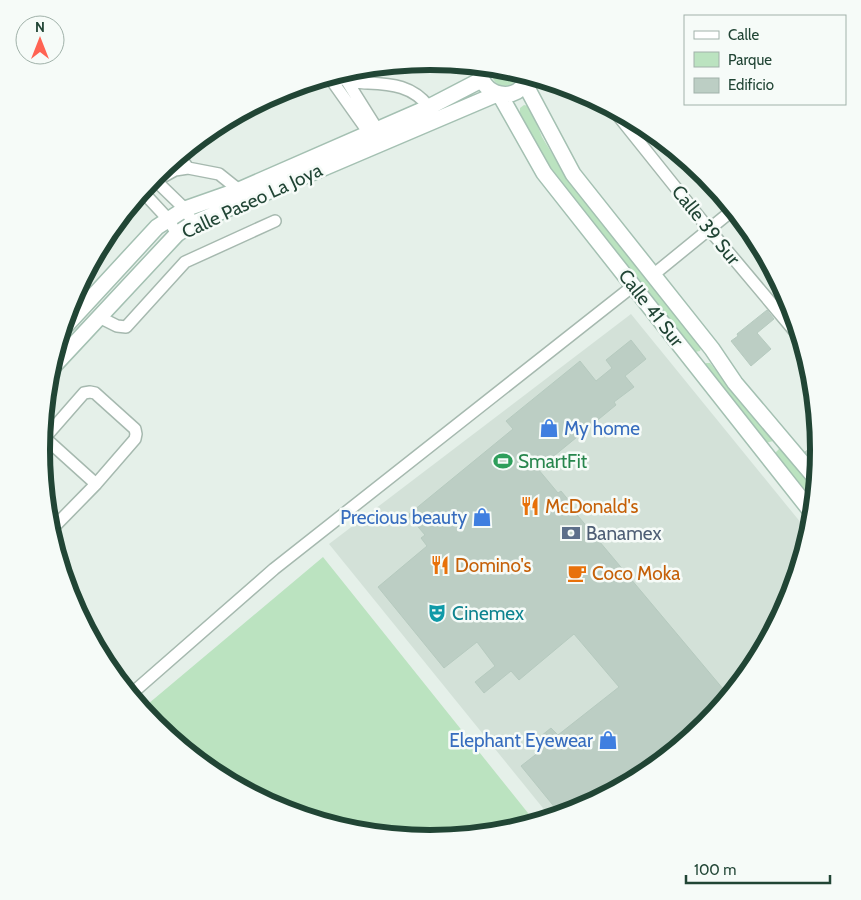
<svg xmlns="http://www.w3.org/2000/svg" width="861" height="900" viewBox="0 0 861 900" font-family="Cabin,sans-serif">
	<rect width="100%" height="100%" fill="#e5f0e9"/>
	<path fill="#d3e1d8" d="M631,314L810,534L790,599L754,666L706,725L647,774L579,810L551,818L329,544Z"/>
	<path fill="#bbe3c0" d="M491,67L507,68L520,72C514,93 489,89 491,67Z
		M524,105L528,106L531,109L542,137L562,170L702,345L700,351L695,352L693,350L557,178L540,151L520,113V108Z
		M706,363H710L738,398L774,438L773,441L766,443L705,367Z
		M780,448L786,450L816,487L815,502L776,456V452Z
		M323,557L536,823L506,832L430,839L354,832L281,810L214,773L155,725L142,709Z"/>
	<path fill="#bccec4" stroke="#b6cabf" d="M767,310L774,319L757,333L771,349L751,366L731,341L738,336L737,334Z
		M631,340L646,359L625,376L634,387L614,402L616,405L538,469L558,493L561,491L575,508L573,510L724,690L725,689L730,695L706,725L647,774L579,810L561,815L521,766L539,752L531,744L551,728L558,735L619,687L574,634L519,680L511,671L484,693L475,682L495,666L477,642L444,668L378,587L427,546L421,538L425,535L408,515L513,429L506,421L580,361L596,381L612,368L606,360Z
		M819,441L820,450L818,467L805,452Z"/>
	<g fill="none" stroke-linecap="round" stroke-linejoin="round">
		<g stroke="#a6b9af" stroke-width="14">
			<path id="street" d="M330,78L369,133
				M345,78L377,129
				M612,108L708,228L802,340
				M241,114C262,102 306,78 330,78C343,78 355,83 368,83C392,84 413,86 429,107
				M179,156L188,168
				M153,178L185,209L189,216
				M142,191L168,219L177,234
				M144,192L155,181L175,170L188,168L219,174L239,190
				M653,275L734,209
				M99,317L117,326L126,327L185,262L275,221
				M45,438L96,484
				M42,441L84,393L90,392L95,393L135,429L136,434L135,439L96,484L50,531
				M130,695L274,569L633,286"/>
		</g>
		<g stroke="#a4c0b2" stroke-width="18">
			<path id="secondary" d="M480,66C477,97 520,106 528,76
				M525,84L573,174L712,349L735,383L817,480
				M500,95L544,173L813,514
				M62,330L157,227L185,209L239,190L429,107L481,80
				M50,370L177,234L192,224L497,94"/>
		</g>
		<use href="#street" stroke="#fff" stroke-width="11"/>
		<use href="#secondary" stroke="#fff" stroke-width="15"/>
	</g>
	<defs>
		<g id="shop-bare" transform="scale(1.5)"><path d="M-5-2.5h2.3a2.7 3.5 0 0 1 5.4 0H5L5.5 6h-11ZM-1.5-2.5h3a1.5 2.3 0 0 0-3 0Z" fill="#3f7fe0" stroke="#f6fbf8" stroke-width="2.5" paint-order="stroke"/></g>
		<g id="stadium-bare" transform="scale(1.5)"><path d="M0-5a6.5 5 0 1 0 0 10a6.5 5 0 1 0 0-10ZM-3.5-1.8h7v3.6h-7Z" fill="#2e9e5b" stroke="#f6fbf8" stroke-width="2.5" paint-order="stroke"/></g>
		<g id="restaurant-bare" transform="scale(1.5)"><path d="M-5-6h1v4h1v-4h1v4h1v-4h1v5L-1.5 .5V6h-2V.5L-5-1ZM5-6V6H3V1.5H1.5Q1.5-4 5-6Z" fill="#e8710a" stroke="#f6fbf8" stroke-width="2.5" paint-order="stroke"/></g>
		<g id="bank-bare" transform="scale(1.5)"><path d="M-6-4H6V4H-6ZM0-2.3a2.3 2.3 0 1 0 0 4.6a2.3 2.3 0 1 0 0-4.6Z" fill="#5c6f8a" stroke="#f6fbf8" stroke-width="2.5" paint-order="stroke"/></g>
		<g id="cafe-bare" transform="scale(1.5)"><path d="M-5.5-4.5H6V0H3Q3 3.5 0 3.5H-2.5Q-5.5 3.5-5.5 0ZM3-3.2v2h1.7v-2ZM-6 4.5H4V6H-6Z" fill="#e8710a" stroke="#f6fbf8" stroke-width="2.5" paint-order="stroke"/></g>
		<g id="theatre-bare" transform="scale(1.5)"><path d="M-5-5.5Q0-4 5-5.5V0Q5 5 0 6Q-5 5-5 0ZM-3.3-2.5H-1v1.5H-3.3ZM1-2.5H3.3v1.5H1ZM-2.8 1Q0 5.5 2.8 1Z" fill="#0f9aa8" stroke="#f6fbf8" stroke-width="2.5" paint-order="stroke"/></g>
	</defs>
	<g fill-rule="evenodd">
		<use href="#shop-bare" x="549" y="428"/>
		<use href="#stadium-bare" x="503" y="461"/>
		<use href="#restaurant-bare" x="530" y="506"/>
		<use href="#shop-bare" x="482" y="517"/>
		<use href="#bank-bare" x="571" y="533"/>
		<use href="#restaurant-bare" x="440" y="565"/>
		<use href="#cafe-bare" x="577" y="573"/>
		<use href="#theatre-bare" x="437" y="613"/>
		<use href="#shop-bare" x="608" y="740"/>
	</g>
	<g text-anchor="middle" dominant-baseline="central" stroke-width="5" stroke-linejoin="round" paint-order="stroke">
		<g font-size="19" fill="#214535" stroke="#f6fbf8">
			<text transform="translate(252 201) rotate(-25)">Calle Paseo La Joya</text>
			<text transform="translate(706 225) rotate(51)">Calle 39 Sur</text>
			<text transform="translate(651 308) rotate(52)">Calle 41 Sur</text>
		</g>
		<g font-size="19" fill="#366cbe" stroke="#f6fbf8" text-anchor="end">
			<text x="564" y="428" text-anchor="start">My home</text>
			<text x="467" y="517">Precious beauty</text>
			<text x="593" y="740">Elephant Eyewear</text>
		</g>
		<g font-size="19" fill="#27864d" stroke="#f6fbf8" text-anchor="start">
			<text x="518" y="461">SmartFit</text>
		</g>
		<g font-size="19" fill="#c56008" stroke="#f6fbf8" text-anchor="start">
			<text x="545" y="506">McDonald's</text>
			<text x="455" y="565">Domino's</text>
			<text x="592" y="573">Coco Moka</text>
		</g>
		<g font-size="19" fill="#4e5e75" stroke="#f6fbf8" text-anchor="start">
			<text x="586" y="533">Banamex</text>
		</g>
		<g font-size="19" fill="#0d838f" stroke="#f6fbf8" text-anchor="start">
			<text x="452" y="613">Cinemex</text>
		</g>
	</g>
	<path d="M0 0H861V900H0ZM50 450a380 380 0 1 1 760 0a380 380 0 1 1-760 0Z" fill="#f6fbf8" fill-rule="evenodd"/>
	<path fill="none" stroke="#214535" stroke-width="6" d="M50 450a380 380 0 1 1 760 0a380 380 0 1 1-760 0Z"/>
	<rect x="684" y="15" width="162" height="90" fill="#f6fbf8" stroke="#a1b2aa"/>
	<rect x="694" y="31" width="25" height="8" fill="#ffffff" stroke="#a1b2aa"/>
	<text x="728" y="40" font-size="15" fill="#214535">Calle</text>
	<rect x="694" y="52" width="25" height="15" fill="#bbe3c0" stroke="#a1b2aa"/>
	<text x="728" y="65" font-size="15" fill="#214535">Parque</text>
	<rect x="694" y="78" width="25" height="15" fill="#bccec4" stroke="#a1b2aa"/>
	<text x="728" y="90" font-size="15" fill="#214535">Edificio</text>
	<g transform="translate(40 40)"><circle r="24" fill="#f6fbf8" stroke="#a1b2aa"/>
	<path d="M0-4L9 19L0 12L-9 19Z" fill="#ff6353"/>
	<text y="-8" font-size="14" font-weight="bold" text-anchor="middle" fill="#214535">N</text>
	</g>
	<path d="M686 875v8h144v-8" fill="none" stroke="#214535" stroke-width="2.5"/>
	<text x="694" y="875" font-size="15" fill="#214535" stroke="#f6fbf8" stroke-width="4" paint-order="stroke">100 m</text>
</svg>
